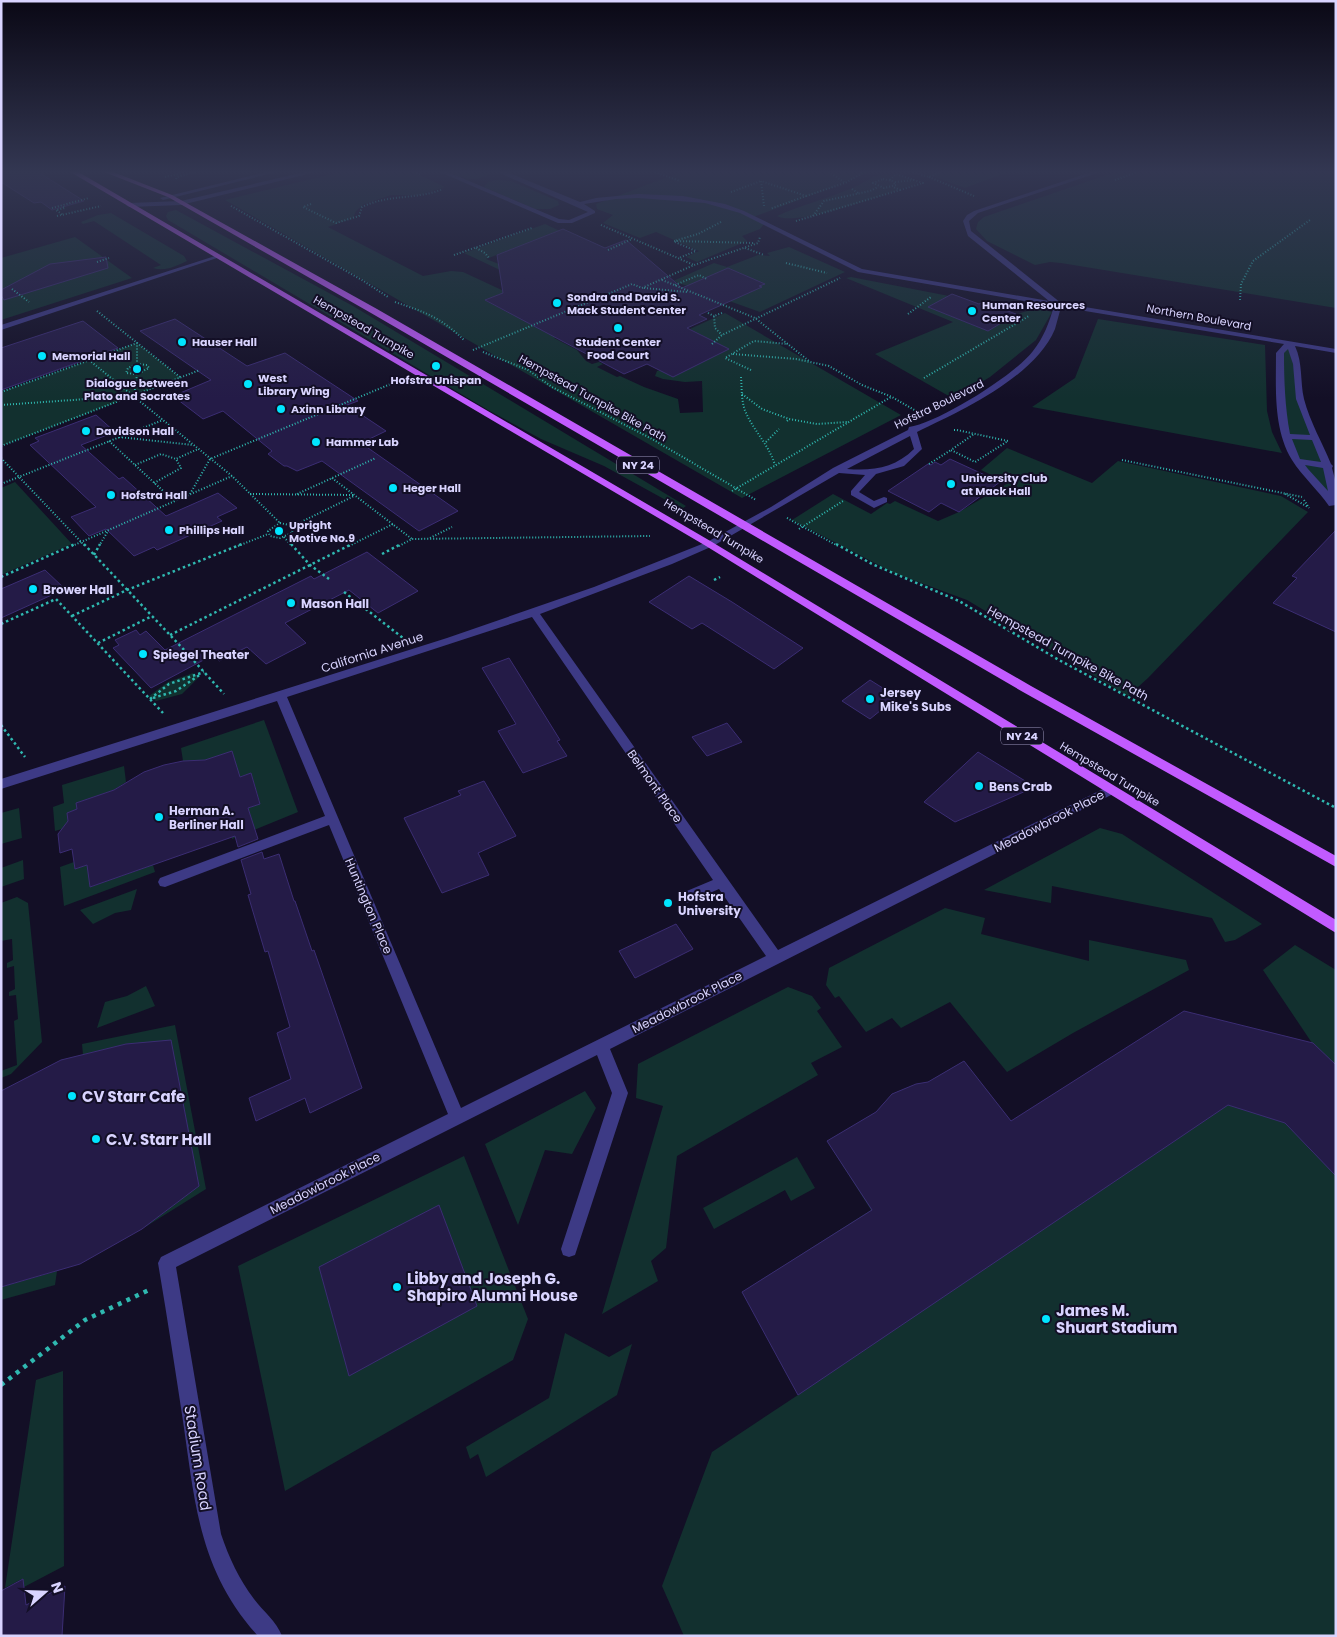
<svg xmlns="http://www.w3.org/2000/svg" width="1337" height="1637" viewBox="0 0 1337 1637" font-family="Poppins,sans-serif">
	<rect width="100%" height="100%" fill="#130f26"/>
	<path fill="#12302f" d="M349,170H409L445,187L419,195H391L364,204L356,211L353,218L328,227L423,276L451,271L463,272L506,292L485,300L507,312L522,313L561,334L554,338L577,350L586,361L592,364L599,362L603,364L597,367L617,377L620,376L644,387L678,399L680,413L703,412L702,381L685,382L663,379L655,376L657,371L728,349L690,329L725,313L901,415L742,498L225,200Z
		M444,170H484L489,174C474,184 459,177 444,170Z
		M686,170H880L872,171L831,188L753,217L764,224L760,229L742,236L747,241L697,262L686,257L699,251L656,232L640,238L603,223L613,215L597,209L596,204Z
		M894,170H1013L965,188L922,172Z
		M1121,170H1336V308L1061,263L1050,262L1035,265L987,241L976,229L978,222L984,217Z
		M886,174L902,176L918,183C893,191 797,228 777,216C801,205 826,199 850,189C865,183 868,177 886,174Z
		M496,180L511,181L558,201L559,205L550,209H535L484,187L488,182Z
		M176,210L353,306L686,506L682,509L604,466L541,439L488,410L168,220L166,216L168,212Z
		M111,213L184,256L187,261C176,266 165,272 153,268L161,265L94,221L83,224L81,222L98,215Z
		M545,224L560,231L486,259L499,264L500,270L464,253Z
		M75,237L132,278L1,320V258Z
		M789,247L845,272L760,312L673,281L714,263L727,267L758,255L770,256L767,253Z
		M851,277L949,296L929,307L988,331C1009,318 1026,305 1052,312L1036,340L990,377L954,399L875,354L953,322L846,278Z
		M1098,319L1265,345L1267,411L1272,432L1282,453L1032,407L1075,378Z
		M137,343L181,378L1,446V392Z
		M1289,343L1297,384L1333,498L1302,466L1287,433L1280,353Z
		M1007,448L1092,483L1118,461L1281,496L1308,512L1148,678L1128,696L967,600L894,573L792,520L833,494L871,514L887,503L890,504L895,501L938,521L959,512L1008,483L981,470Z
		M15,482L72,544L1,575V488Z
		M193,673L198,678L182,694L156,701L149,696L168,682Z
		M264,720L298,812L232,839V836L254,828L248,808L260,803L251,773L240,777L205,760L183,761L181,748Z
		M124,766L126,782L114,790L76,803L77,809L67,813L68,822L62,829L55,831L53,807L64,803L62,785Z
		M19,808L22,838L1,844V813Z
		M1100,828L1122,834L1262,924L1235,940L1225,942L1212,918L1052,886L1051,903L984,890Z
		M23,860L24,879L1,887V868Z
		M74,862L75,869L87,865L90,887L153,865L155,872L64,906L60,867Z
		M137,889L131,910L115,913L93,924L80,910Z
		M17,897L28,903L42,1042L11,1074L1,1078V1071L17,1065L14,1021L18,1019L16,995L9,996V992L15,989L14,966L7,968V963L13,960L12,939L1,941V903Z
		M945,908L985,918L981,934L1089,961V940L1186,960L1189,970L1073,1033L1007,1072L950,1002L901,1028L892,1018L866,1032L839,996L835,998L826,985L829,968Z
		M1295,945L1336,970V1636H684L662,1586L712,1452L798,1395L742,1292L871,1210L827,1141L876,1112L892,1094L916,1084L928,1082L964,1061L1011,1121L1312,1043L1263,970Z
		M146,986L155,1006L97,1028L105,1002L127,996Z
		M788,987L812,996L821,1008L817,1011L842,1047L811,1063L818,1075L677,1156L666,1248L651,1261L658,1281L602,1314L663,1106L636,1098L638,1064Z
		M175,1025L206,1189L142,1229L199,1186L171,1041L126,1044L83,1055L82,1044Z
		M585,1091L596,1108L572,1154L545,1150L518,1225L485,1144Z
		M464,1156L528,1319L513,1360L285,1491L238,1266Z
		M797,1157L815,1188L791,1201L785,1190L714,1229L703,1208Z
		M57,1271L55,1285L1,1300V1287Z
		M565,1333L609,1357L632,1344L617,1395L486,1477L478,1454L470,1459L466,1447L549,1398Z
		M63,1371L64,1566L24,1587L22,1579L5,1588L36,1380Z"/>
	<path fill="#241b47" stroke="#3b2d73" d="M1,170H35L84,201L52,210L41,202L34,203L1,182Z
		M563,229L605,248L626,240L682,288L728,268L765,284L759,286L762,287L699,315L707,319L687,328L729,349L673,377L647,364L624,374L485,300L503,293L497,255Z
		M106,257L108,268L4,300L1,295V290L50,264Z
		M952,294L979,304L983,302L1016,314L988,331L928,307Z
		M175,319L247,366L285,353L358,401L347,405L386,431L361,443L458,511L419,531L322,461L297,471L287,466H284L268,454L272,451L223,411L203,419L173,396L211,380L140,331Z
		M83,321L118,348L1,390V348Z
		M96,415L115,432L81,445L119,479L123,477L166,516L218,493L237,508L217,517L222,521L157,550L154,547L134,556L106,529L89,536L71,517L96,507L30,445L39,441L35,438Z
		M950,459L1000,482L959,512L941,503L929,512L888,491L928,464L931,465L935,462L941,465Z
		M1336,530V632L1273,603L1297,578L1292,576Z
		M367,552L418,591L378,613L349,590L285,623L306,643L266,664L247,647L219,661L213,655L151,688L113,648L119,645L115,640L136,630L140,635L146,631L165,650L311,576L314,579Z
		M45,570L65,589L1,618V589Z
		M689,576L732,602L803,648L774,669L702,623L692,629L649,602Z
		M509,658L560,740L557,741L567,756L523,773L498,731L516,724L482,668Z
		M870,680L897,697L870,719L842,701Z
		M727,723L742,742L707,756L692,737Z
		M232,751L240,777L251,773L260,804L248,808L258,839L238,847L235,836L90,887L87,865L75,869L72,849L60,853L58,834L68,821L67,813L77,809L76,803L114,790L144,772L164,765L183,761L205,760Z
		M978,752L1035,787L955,822L924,802Z
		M484,781L516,836L478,853L489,875L442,893L404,818L461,795L458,791Z
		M262,852L264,859L279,854L294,901H295L312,951L314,950L362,1088L310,1113L305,1098L256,1121L249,1098L291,1079L277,1033L290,1027L268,951L265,952L248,895L251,894L241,860Z
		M676,924L693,949L635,978L619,951Z
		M1184,1011L1313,1043L1336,1065V1176L1285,1123L1228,1105L798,1395L742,1292L872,1210L827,1141L876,1112L892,1094L916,1084L928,1082L964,1061L1011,1121Z
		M171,1040L199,1186L142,1229L80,1264L1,1287V1091L61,1060L126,1044Z
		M439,1205L477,1306L349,1376L319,1267Z
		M23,1579L26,1605L65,1586L62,1636H1V1591Z"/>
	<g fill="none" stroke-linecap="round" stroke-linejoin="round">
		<path stroke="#2fb8b0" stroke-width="2" stroke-dasharray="1 2" stroke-linecap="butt" d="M411,170L422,175
			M826,170H837
			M830,170L828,171L845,183
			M907,170L929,177L941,172
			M655,172L680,181
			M165,177L186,172
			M929,177L974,196
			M176,179L177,177L202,170
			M883,179L892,181L896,185L884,188L873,183Z
			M890,180L896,174L923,183L900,190
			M1115,180L1143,170
			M895,182L914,180
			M852,189L858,193
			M731,192L761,181
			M806,196L845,183L868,170
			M311,204L303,207L336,223L359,216L362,207C388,194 416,200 443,189
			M231,206L362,280L388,297
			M764,206L761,181L806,196L770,209
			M63,207L65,208L56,210L63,215
			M52,208L89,198
			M57,216L101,206
			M813,216L824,201L870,191L878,187
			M796,221L900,190L893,187
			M721,222L698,234L674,241L755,243
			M601,225L694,265
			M675,242L696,251L679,258
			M476,248L485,253L489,258
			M745,248L764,255
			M608,250L632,239
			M454,255L532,228
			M97,262L109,258
			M786,263L827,273
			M662,280L755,318L809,361
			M675,285L699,275L707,279
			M644,288L687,292
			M12,289L29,302
			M1240,300L1241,284L1253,261L1310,220
			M395,302C427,313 440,317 465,341
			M97,311L180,377
			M708,313L714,316
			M722,313L714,316L715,328L722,335
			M908,314L931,297
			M712,344L722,335L840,278
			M473,350L632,284L642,288L694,265L758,243L760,237
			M483,352L528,370L552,387L652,439L756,500
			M733,354L796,359L829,366L862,385L892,397L916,411
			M89,360L232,476L280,523
			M137,364L147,365L149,368L137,374L126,373L128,368Z
			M751,370L725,358L754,341L788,344
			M741,377C742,389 741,402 746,413C754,431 769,445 775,465
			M924,378L1029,316
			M1,392L137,343V364
			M742,394L762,409L789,419
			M134,396L137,375
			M1,405L130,396
			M787,421L789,419L817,424L847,422
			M954,430H957L1008,441L975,462L951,450L974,434
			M119,437L193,445
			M109,441L174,501
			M766,442L779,429
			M1,446L200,370
			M1,458L85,546
			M1122,460L1302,497
			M929,464L951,450
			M135,465L161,454L176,459
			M332,478L412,539
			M154,483L181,468L176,459L198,449
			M1,484L163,420
			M732,491L891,397
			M190,494L210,459L398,381
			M250,494L355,495
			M297,494L376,458
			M1285,494L1308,507
			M1304,500L1309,508
			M787,518L838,546
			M280,523L293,526L292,533L280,538L270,536L268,531Z
			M293,526L354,496
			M799,529L843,501
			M284,537L292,546
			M430,538L452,527
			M72,546L232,476
			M99,546L108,531
			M238,546L268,534
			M349,546L393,524
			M399,546L412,539L650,536"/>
		<path stroke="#2fb8b0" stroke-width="2.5" stroke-dasharray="2.5 3" stroke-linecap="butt" d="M84,544L152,616
			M291,544L310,565L329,579
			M836,544L872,564L959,601L1059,660L1336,808
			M382,554L401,544
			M94,555L100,544
			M1,577L75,544
			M714,580L720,577
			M344,592L403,638
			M72,616L127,590L242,544
			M1,624L56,599L163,713
			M170,635L352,544
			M98,643L152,616L187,653
			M194,661L224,694
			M153,698L176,691L201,674
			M150,699L169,684L204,672
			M1,725L25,757"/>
		<path stroke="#2fb8b0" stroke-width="4.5" stroke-dasharray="4 5.5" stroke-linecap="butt" d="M1,1385L85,1320L149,1290"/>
		<path fill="#3d3a85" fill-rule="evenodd" d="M274,170H285L163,200L160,198Z
			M313,170H324L181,205L129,207L126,205L129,203L181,201Z
			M435,170H443L559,219L569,220L588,212L493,170H502L580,202L596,198L638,194L683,196L725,204L744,211L862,269L1049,301L968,236L963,221L967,215L974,211L1097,170H1106L978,213L969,221L971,231L1061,303L1336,349V353L1295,346C1303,363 1300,382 1304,399C1310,422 1322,442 1331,464L1333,466L1332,468L1336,483V505L1329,506C1318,490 1302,476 1292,460C1273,429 1276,388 1276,353L1284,344L1061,307C1059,314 1057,322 1055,329C1035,377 961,411 917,432L922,449L904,466L876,474L859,492L874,501L884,497L887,498V502L874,508L851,495V491L865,475L839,473L713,546L672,564L540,614L778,950L1107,787H1115L1117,790L1115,793L610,1049L628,1093L575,1255L569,1257L563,1255L561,1249L612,1093L597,1055L176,1267L221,1534C229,1558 239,1579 254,1599C263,1611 277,1622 282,1636H258C199,1571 195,1503 183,1421C175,1368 167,1316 158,1263L161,1257L448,1114L329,825L165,887L160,886L158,882L160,878L325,816L277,701L1,789V779L447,638L594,587L707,542L771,507L833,468L908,430L909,427C938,423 1015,375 1033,351C1044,337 1049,323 1054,306L858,272L740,213L705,203L638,198L616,199L584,204L595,211V213L572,223H558ZM1288,349L1293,364L1296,399L1310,435L1290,434C1285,407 1284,380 1284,353ZM910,436L914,449C895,468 873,471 847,469ZM1292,439L1312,440L1321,462L1300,459ZM1305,465L1323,468L1328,491L1308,469ZM532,617L713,880L682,893L680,897L682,901L687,903L719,889L766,956L461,1108L287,697Z
			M215,256L220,257L1,330V325Z"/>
		<path fill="#c25bff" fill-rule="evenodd" d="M67,170H75L712,542L1336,920V933L706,546Z
			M99,170H108L172,195L377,309L1031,686L1336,856V867L1023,692L371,313L168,197Z"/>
	</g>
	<linearGradient id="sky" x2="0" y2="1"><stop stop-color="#0a0815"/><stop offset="0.43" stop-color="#333752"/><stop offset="1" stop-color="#333752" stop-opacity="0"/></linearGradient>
	<rect width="1337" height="399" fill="url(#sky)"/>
	<g fill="#00e5ff" stroke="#130f26" stroke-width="2">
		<circle cx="557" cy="303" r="5"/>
		<circle cx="972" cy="311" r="5"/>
		<circle cx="618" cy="328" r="5"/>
		<circle cx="182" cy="342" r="5"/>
		<circle cx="42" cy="356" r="5"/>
		<circle cx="436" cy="366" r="5"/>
		<circle cx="137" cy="369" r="5"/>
		<circle cx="248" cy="384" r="5"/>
		<circle cx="281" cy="409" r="5"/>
		<circle cx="86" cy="431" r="5"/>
		<circle cx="316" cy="442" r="5"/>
		<circle cx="951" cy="484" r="5"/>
		<circle cx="393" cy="488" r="5"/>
		<circle cx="111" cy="495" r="5"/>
		<circle cx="169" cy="530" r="5"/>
		<circle cx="279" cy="531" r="5"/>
		<circle cx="33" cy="589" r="5"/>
		<circle cx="291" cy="603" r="5"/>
		<circle cx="143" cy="654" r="5"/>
		<circle cx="870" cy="699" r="5"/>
		<circle cx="979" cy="786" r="5"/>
		<circle cx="159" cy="817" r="5"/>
		<circle cx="668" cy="903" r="5"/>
		<circle cx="72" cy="1096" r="5"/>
		<circle cx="96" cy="1139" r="5"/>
		<circle cx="397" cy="1287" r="5"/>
		<circle cx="1046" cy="1319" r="5"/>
	</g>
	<g text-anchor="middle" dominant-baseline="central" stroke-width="4" stroke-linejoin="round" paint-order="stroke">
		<g font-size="11" font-weight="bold" fill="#d9d4ff" stroke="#130f26" text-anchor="start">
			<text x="567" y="297">Sondra and David S.<tspan x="567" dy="13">Mack Student Center</tspan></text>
			<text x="982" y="305">Human Resources<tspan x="982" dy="13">Center</tspan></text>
			<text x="192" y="342">Hauser Hall</text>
			<text x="618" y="342" text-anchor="middle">Student Center<tspan x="618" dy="13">Food Court</tspan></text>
			<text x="52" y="356">Memorial Hall</text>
			<text x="258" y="378">West<tspan x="258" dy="13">Library Wing</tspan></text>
			<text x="436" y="380" text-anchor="middle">Hofstra Unispan</text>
			<text x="137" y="383" text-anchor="middle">Dialogue between<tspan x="137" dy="13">Plato and Socrates</tspan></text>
			<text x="291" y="409">Axinn Library</text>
			<text x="96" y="431">Davidson Hall</text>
			<text x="326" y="442">Hammer Lab</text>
			<text x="961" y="478">University Club<tspan x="961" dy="13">at Mack Hall</tspan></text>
			<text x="403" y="488">Heger Hall</text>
			<text x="121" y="495">Hofstra Hall</text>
			<text x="289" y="525">Upright<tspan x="289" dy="13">Motive No.9</tspan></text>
			<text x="179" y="530">Phillips Hall</text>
		</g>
		<g font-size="11" fill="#d9d4ff" stroke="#130f26">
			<text transform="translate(1199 317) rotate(10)">Northern Boulevard</text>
			<text transform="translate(364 327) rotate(30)">Hempstead Turnpike</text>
			<text transform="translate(593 398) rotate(29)">Hempstead Turnpike Bike Path</text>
			<text transform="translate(939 404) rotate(-26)">Hofstra Boulevard</text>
			<text transform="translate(714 531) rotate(31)">Hempstead Turnpike</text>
			<text transform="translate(1110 774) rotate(31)">Hempstead Turnpike</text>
		</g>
		<g fill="#130f26" stroke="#9e99be" stroke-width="1">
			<rect x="617" y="456.5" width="42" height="17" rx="4"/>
			<rect x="1001" y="727.5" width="42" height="17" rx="4"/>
		</g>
		<g font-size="11" font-weight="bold" fill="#d9d4ff">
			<text x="638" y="465">NY 24</text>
			<text x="1022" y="736">NY 24</text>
		</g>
		<g font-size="12" font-weight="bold" fill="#d9d4ff" stroke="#130f26" text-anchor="start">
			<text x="43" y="589">Brower Hall</text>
			<text x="301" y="603">Mason Hall</text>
			<text x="153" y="654">Spiegel Theater</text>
			<text x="880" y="692">Jersey<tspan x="880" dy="14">Mike's Subs</tspan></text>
			<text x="989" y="786">Bens Crab</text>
			<text x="169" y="810">Herman A.<tspan x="169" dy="14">Berliner Hall</tspan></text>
			<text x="678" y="896">Hofstra<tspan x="678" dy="14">University</tspan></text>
		</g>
		<g font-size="12" fill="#d9d4ff" stroke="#130f26">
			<text transform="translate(372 652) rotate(-18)">California Avenue</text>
			<text transform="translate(1068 653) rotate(29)">Hempstead Turnpike Bike Path</text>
			<text transform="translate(655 786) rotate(55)">Belmont Place</text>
			<text transform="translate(1049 821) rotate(-27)">Meadowbrook Place</text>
			<text transform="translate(369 906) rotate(67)">Huntington Place</text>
			<text transform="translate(687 1002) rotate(-27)">Meadowbrook Place</text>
			<text transform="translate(325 1183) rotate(-27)">Meadowbrook Place</text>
		</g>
		<g font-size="15" font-weight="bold" fill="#d9d4ff" stroke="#130f26" text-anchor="start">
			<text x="82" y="1096">CV Starr Cafe</text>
			<text x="106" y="1139">C.V. Starr Hall</text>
			<text x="407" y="1278">Libby and Joseph G.<tspan x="407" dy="17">Shapiro Alumni House</tspan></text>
			<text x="1056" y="1310">James M.<tspan x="1056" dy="17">Shuart Stadium</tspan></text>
		</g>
		<g font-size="15" fill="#d9d4ff" stroke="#130f26">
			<text transform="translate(198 1458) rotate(81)">Stadium Road</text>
		</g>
	</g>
	<rect width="1337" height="1637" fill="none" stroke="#d9d4ff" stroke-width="5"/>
	<g transform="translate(45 1592) rotate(70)" stroke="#130f26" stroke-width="4" paint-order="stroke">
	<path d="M0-4L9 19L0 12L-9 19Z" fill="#d9d4ff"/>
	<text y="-8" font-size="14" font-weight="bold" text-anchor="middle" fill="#d9d4ff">N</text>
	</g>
</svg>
